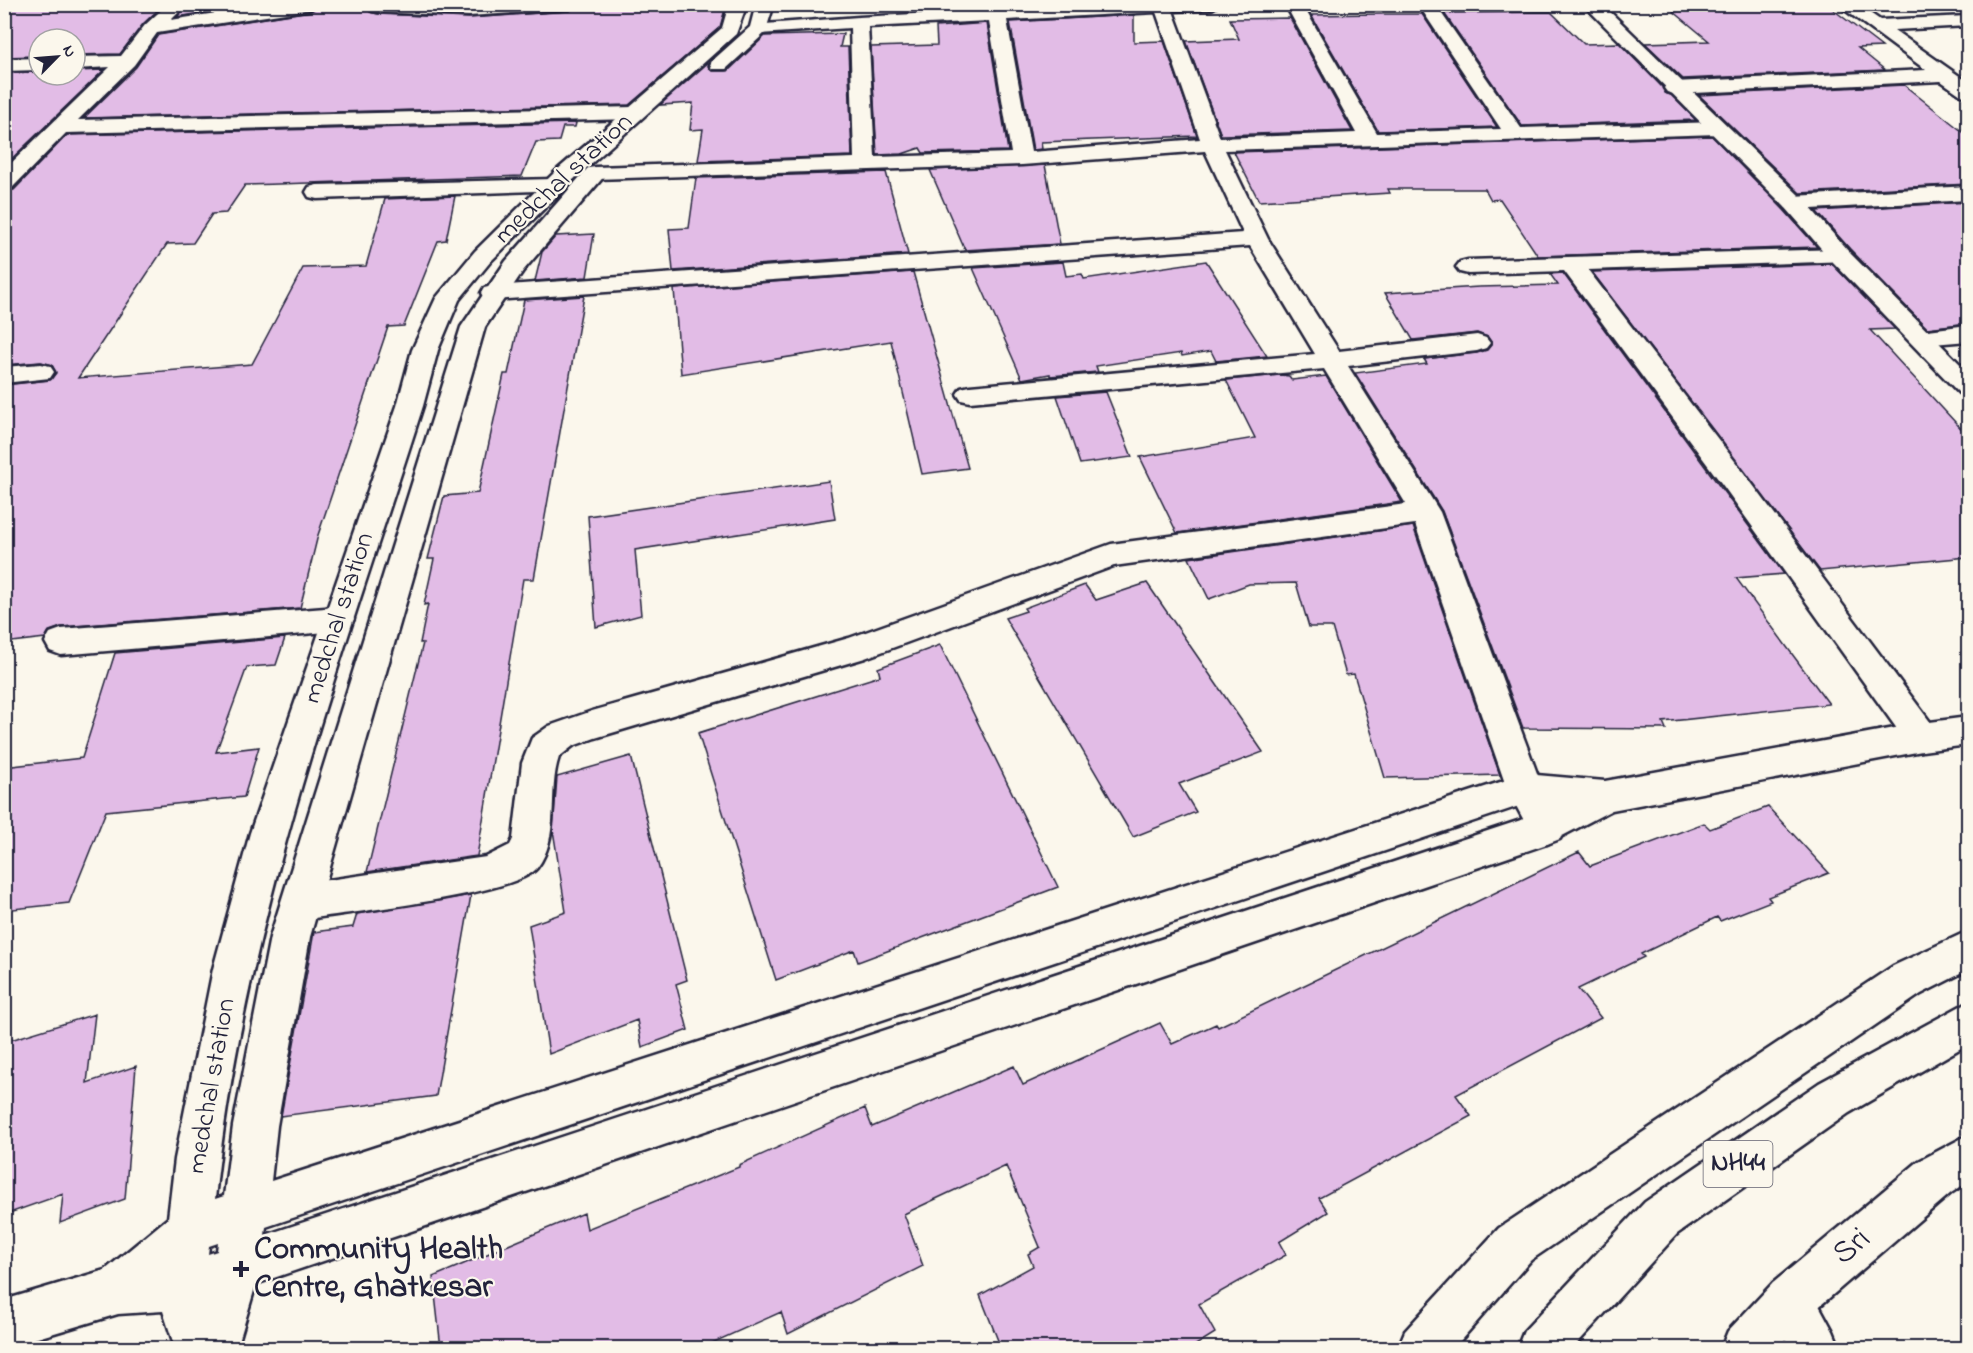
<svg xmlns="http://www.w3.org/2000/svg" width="1973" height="1353" viewBox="0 0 1973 1353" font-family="'Indie Flower',sans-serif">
	<rect width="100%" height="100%" fill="#fbf7ec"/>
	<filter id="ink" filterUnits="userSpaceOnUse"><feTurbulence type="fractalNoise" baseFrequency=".0167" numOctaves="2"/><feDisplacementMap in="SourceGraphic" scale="12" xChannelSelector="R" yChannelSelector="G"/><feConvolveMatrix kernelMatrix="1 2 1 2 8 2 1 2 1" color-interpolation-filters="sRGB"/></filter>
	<g filter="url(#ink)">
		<path fill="#e2bce6" stroke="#22223b" stroke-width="1.5" d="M4,4H164L143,24L120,54L75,55V39H39V56L4,57Z
			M189,4H256L177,17Z
			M321,4H366L370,12L378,14L469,18L570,11L580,4H724V13L720,27L629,105L84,118L136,67L158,35L311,11Z
			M954,4H1048L954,10Z
			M1827,5L1882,47L1858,48L1885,70L1683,79L1645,43L1709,41L1673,11Z
			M1551,12L1584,44L1619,43L1662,87L1665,93L1671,95L1696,120L1522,126L1444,13Z
			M1380,14H1422L1497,127L1378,131L1311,15Z
			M1134,15V42L1164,41L1197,136L1041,142L1042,149L1033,150L1010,22Z
			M1290,18L1352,131L1221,135L1186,41L1239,39L1230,19Z
			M987,23L1008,151L923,153L920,148L902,154L877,155L871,47L937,45L936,27Z
			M843,34L840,47H848L852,156L698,161L703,129L690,130L693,103L660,105L710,61L708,66L712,71H728L765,36Z
			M104,70L4,166V73L39,72V75H75V71Z
			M1904,85L1968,136V184L1800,193L1699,95Z
			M576,123L575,127H563L559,141L536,142L522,176L245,185L226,213L212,214L193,243L167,244L78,378L252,364L303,268L366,266L385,199L455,196L446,240L438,241L404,326L388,327L318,535L300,608L61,627L49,631L45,638L4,643V385L50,380L56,373L52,365L41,362L4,365V191L14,190L67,135Z
			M1712,136L1784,210L1817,247L1538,256L1500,199L1491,200L1485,189H1388L1390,193L1259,201L1234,152Z
			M1045,165L1060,244L965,250L930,170Z
			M886,172L908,254L673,271L669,229L689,228L696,178Z
			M1968,202V323L1927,328L1850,249L1816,211Z
			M594,234L587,277L535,281L542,252L556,236Z
			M1206,261L1267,356L1216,361L1211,351L1182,356L1181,353L1096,366L1098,372L1050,376V374L1022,379L973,268L1063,262L1066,276L1082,274L1084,279Z
			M1832,264L1895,329L1870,330L1968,436V557L1820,571L1592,272Z
			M913,272L968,468L922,474L891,341L681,374L674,289Z
			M1563,273L1784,574L1736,578L1829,704L1663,722L1666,729L1523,728L1442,511L1355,373L1427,364L1424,359L1477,353L1487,350L1492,344L1488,337L1477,333L1413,340L1385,293L1479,287L1558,285L1550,274Z
			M584,296L534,579H523L477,856L367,872L423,643H420L428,604L424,605L434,559H428L444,496L478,493L504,374H508L524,300Z
			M1280,375L1289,376L1292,380L1326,376L1402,502L1177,533L1140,457L1255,438L1226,380Z
			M1106,392L1132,457L1080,464L1057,396Z
			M829,481L835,519L635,550L641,615L596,627L588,516Z
			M1413,526L1500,775L1385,778L1354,674L1346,675L1332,627H1309L1296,583L1249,584L1209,599L1189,558Z
			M1147,583L1263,752L1179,784L1196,812L1133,837L1005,618L1026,611L1024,608L1085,585L1096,600Z
			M285,638L276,665L247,667L216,752L259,747L244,797L106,811L69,903L4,910V767L82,758L115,653Z
			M940,645L1058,887L858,962L854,950L776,980L698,733L880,676L878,668Z
			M631,756L687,980L676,984L688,1030L642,1047L637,1020L549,1054L529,925L566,912L553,830L557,777Z
			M1768,807L1829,873L1768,897L1771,901L1720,921L1717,917L1641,954L1644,957L1578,989L1601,1018L1456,1095L1471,1116L1319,1198L1328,1212L1279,1242L1286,1255L1199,1304L1215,1333L1191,1348H1001L980,1295L1033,1266L1028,1254L1040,1247L1006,1166L904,1214L923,1266L788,1334L781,1312L701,1348H441L433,1277L584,1213L587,1229L739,1167V1165L865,1108L872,1127L1014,1066L1023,1085L1160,1023L1172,1044L1216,1024L1218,1027L1579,852L1590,866L1704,823L1710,829Z
			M471,895L436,1096L281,1116L314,932L353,927L357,914Z
			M95,1014L87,1083L136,1066L125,1199L60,1223L63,1194L4,1215V1042Z"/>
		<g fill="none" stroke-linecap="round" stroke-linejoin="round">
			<g stroke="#22223b" stroke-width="5">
				<path id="street" d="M168,4H187L171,20L274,4H319L311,9L157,33L134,65L78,120L634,107L641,109L644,113L641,117L634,119L66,133L12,188L4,189V170L110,67L75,69V57L121,56L145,25Z
					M368,4H578L570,9L469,16L378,12L372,11Z
					M1099,4H1220L1212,9L1173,11L1220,138L1356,133L1285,4H1302L1377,133L1501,129L1418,4H1435L1521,128L1718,122L1725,124L1728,128L1725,132L1718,134L1225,150L1268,239L1339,351L1477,335L1486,338L1490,343L1486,348L1477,351L1348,366L1440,512L1541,784L1565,828L1560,839L1547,844L1534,839L1507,789L1415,524L1114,566L865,658L595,738L573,746L559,757C547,792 561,837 537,868C516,895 342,913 301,920L287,914L282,902L287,890L301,884L486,857L510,845L513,839L522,763L532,738L549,726L592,711L849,638L1111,544L1406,504L1324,369L970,402L961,400L957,394L961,388L970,386L1315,354L1250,246L493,300L484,298L481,293L484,288L493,286L1243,233L1205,151L1022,165L596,179L588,178L585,173L588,168L596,167L854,158L850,28L759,34L753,33L750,29L753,25L859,17ZM1156,12L1200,139L1031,152L1007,20ZM989,21L1011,153L875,157L868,27Z
					M1837,4H1857L1880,20L1968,16V26L1894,30L1968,82V97L1961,95L1941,81L1674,94L1667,92L1664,88L1667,84L1674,82L1926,70Z
					M39,58V70L4,71V59Z
					M555,179L563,180L566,185L563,190L317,199L309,197L306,192L309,187L317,185Z
					M1968,186V200L1794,210L1786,208L1783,203L1786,198L1794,196Z
					M1840,249L1848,251L1852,256L1848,261L1588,270L1744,473L1934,727L1939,737L1934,747L1922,751L1910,747L1724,487L1564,271L1468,274L1460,272L1456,267L1460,262L1468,260Z
					M1968,325V341L1921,345L1912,342L1908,337L1912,332Z
					M41,364L50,366L54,372L50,378L4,383V367Z
					M338,607L349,610L354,619L349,628L338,631L61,655L50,651L45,642L50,633L61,629Z
					M1968,931V970L1921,994L1531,1260L1454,1348H1398L1405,1331L1499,1228L1893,966Z
					M1790,1276L1807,1283L1833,1331L1840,1348H1790L1766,1300L1773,1283Z"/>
			</g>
			<g stroke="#22223b" stroke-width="5">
				<path id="secondary" d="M729,4H747L736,34L573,180L491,261L459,300L438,350L423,406C340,665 243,926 215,1199L224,1196L233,1126L270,937L461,327L506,261L587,169L595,168L603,169L606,174L523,271L485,327L310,937L277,1126L271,1181L1525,774L1605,781L1922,723L1968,717V745L1922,751L1612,810L1547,844L256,1284L237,1348H175L163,1311L118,1314L4,1348V1300L105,1270L168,1218L175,1159L213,969L250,833L397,406L412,350L436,298L475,251L557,170L722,28ZM1525,804L1552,807L1536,815L265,1235L266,1227ZM218,1243L217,1251L208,1254L209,1246Z
					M756,4H774L765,33L726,69H712L710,65L712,61L750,27Z
					M1583,4H1602L1802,198L1848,251L1968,372V395L1959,393L1832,261L1786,208Z"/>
			</g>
			<g stroke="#22223b" stroke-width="5">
				<path id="highway" d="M1968,1002V1044L1849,1113L1677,1234L1573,1348H1517L1524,1331L1645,1202L1819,1083Z
					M1968,1135V1182L1951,1193L1807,1317L1777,1348H1721L1728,1331L1773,1283L1919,1161Z"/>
			</g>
			<use href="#street" fill="#fbf7ec" fill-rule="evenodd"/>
			<use href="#secondary" fill="#fbf7ec" fill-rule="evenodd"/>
			<use href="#highway" fill="#fbf7ec" fill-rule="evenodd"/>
		</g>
	</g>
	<path fill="#22223b" stroke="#fbf7ec" stroke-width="2" d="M238 1260h6v6h6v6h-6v6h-6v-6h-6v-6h6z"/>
	<g text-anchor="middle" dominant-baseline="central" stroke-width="4.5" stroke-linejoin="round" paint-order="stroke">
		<rect fill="#fbf7ec" stroke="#636270" stroke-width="1.5" x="1703.5" y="1141" width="69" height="46" rx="4.5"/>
		<g font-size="26" font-weight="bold" fill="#22223b">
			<text x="1738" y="1164">NH44</text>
		</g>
		<g font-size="27" fill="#22223b" stroke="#fbf7ec">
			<text transform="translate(564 179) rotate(-43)">medchal station</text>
			<text transform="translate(339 618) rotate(-72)">medchal station</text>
			<text transform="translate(212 1086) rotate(-80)">medchal station</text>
		</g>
		<g font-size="33" fill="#22223b" stroke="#fbf7ec">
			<text transform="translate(1852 1247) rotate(-40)">Sri</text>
		</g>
		<g font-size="33" font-weight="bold" fill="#22223b" stroke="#fbf7ec" text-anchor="start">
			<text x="254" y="1250">Community Health<tspan x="254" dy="38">Centre, Ghatkesar</tspan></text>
		</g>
	</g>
	<rect width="1973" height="1353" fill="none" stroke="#fbf7ec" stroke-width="24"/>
	<rect x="12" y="12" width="1949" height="1329" fill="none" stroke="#22223b" stroke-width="2" filter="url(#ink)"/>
	<g transform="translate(57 57) rotate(65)"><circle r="28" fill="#fbf7ec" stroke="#a4a2a5" stroke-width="1.5"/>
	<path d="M0-4.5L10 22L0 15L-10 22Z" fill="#22223b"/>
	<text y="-9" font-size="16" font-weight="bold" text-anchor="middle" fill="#22223b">N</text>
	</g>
</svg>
